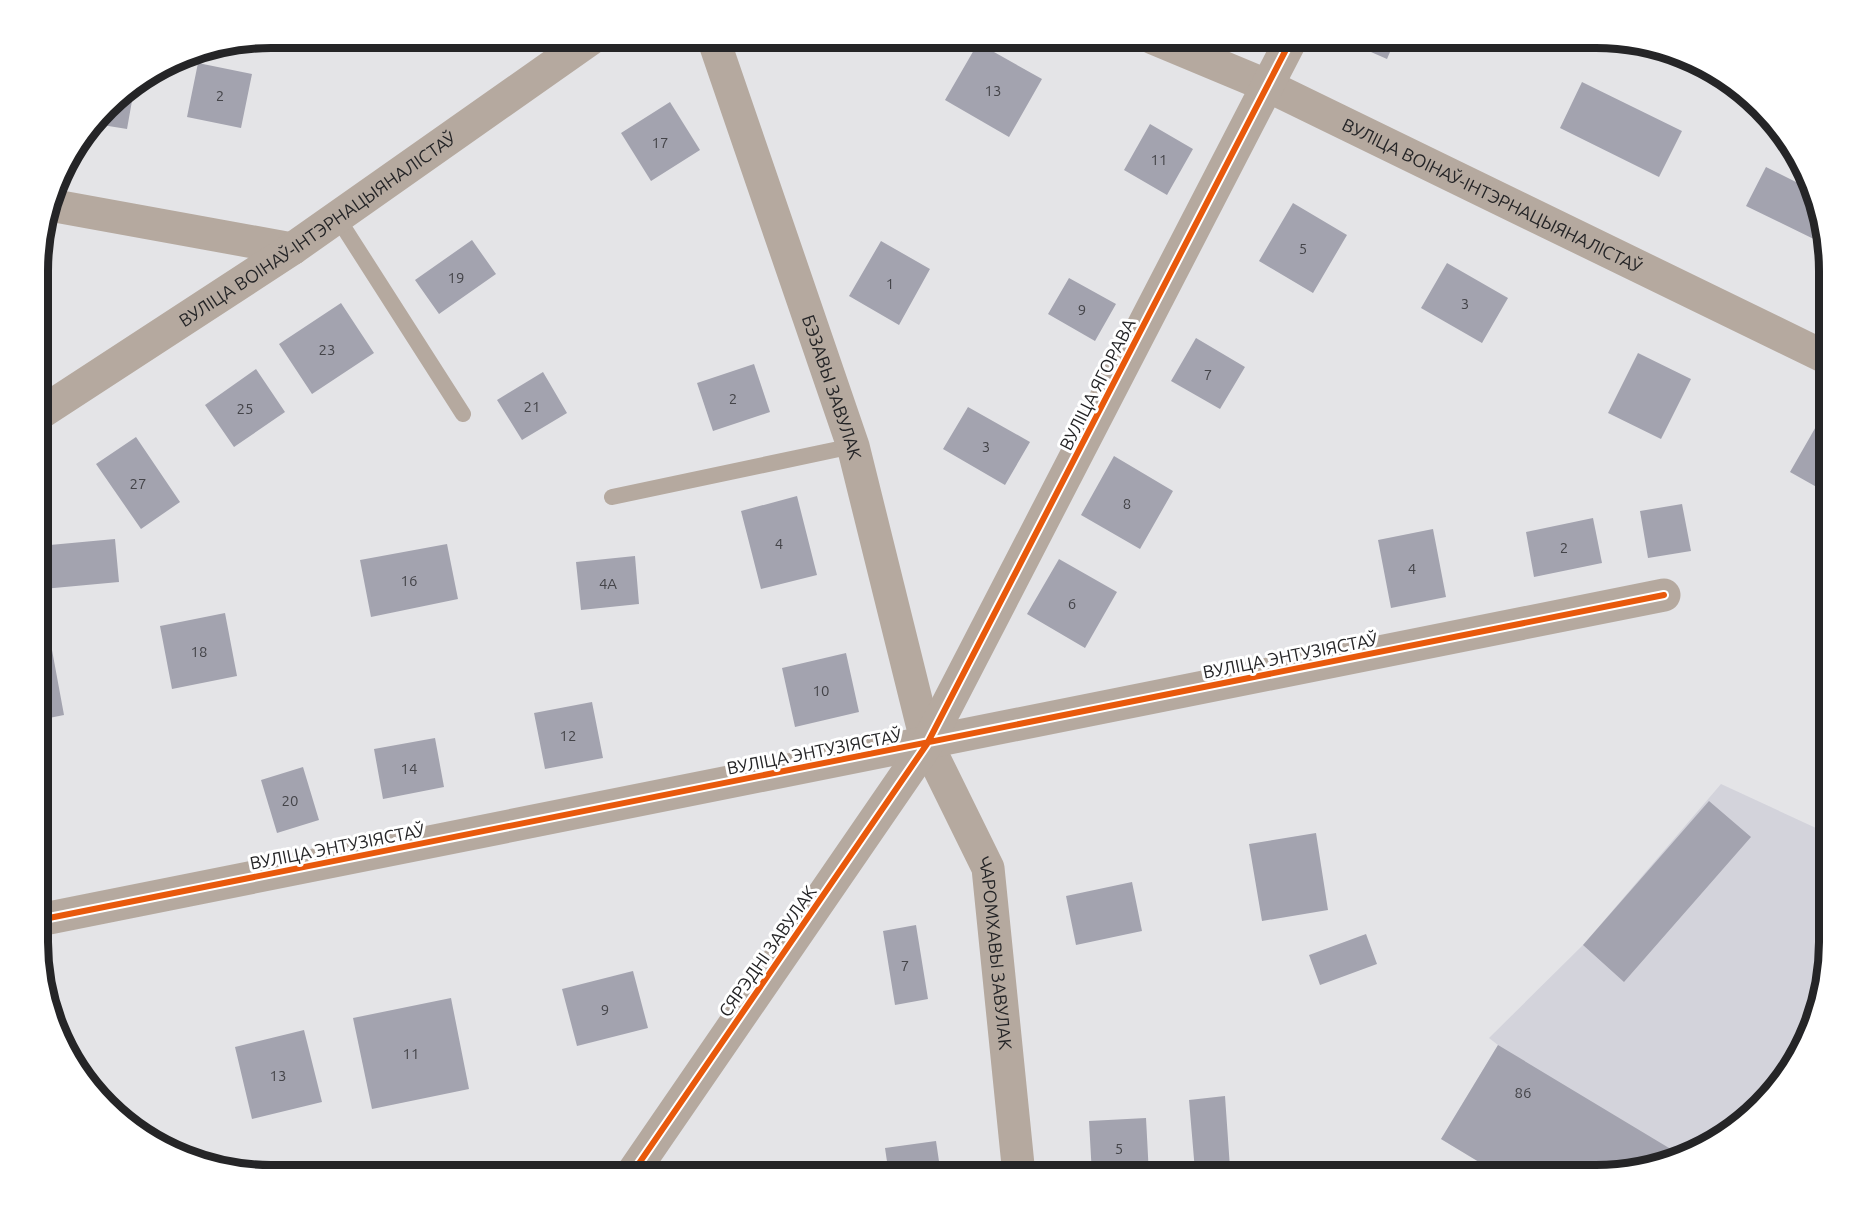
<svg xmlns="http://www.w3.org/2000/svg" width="1867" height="1213" viewBox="0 0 1867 1213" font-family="Ubuntu,sans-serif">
	<rect width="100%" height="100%" fill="#e4e4e7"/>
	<path fill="#d3d3db" d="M1721,784L1829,834V957L1817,1016L1790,1072L1712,1144L1611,1175H1468L1479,1162L1441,1139L1498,1045L1489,1038L1583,945Z"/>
	<path fill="#a3a3af" d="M837,38H868L860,51Z
		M1359,38H1396L1387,59L1355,45Z
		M978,43L1042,79L1009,137L945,100Z
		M198,63L252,74L241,128L187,117Z
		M1582,82L1682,131L1659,177L1560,128Z
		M135,84L127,129L96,124L117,96Z
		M670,102L700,150L651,181L621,133Z
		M1150,124L1193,149L1167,195L1124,170Z
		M1766,167L1808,188L1826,245L1746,206Z
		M1293,203L1347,235L1313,293L1259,261Z
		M472,240L496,274L439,314L415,280Z
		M881,241L930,269L899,325L849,296Z
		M1447,263L1508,298L1482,343L1421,308Z
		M1069,278L1116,304L1095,341L1048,314Z
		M341,303L374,353L312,394L279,344Z
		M1196,338L1245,367L1220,409L1171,381Z
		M1638,353L1691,379L1661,439L1608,413Z
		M754,364L770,412L713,431L697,383Z
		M256,369L285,412L234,447L205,405Z
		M543,372L567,413L522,440L497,400Z
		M968,407L1030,442L1005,485L943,449Z
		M1818,423L1829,430V494L1790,472Z
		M136,437L180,502L141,529L96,464Z
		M1114,456L1173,491L1140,549L1081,515Z
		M797,496L817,575L761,589L741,511Z
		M1682,504L1691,551L1648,558L1640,511Z
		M1593,518L1602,563L1534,577L1526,532Z
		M1433,529L1446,597L1391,608L1378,540Z
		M115,539L119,582L43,589L39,546Z
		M447,544L458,599L371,617L360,560Z
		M635,556L639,604L581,610L576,562Z
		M1059,559L1117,592L1085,648L1027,614Z
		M225,613L237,676L172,689L160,626Z
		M52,650L64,715L39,720V652Z
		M846,653L859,712L795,727L782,668Z
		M592,702L603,758L545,769L534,713Z
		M435,738L444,787L383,799L374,749Z
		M303,767L319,820L277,833L261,780Z
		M1709,801L1751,837L1624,982L1583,945Z
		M1316,833L1328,910L1262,921L1249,844Z
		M1132,882L1142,931L1076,945L1066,896Z
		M916,925L928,999L895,1005L883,931Z
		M1366,934L1377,964L1320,985L1309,955Z
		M633,971L648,1028L577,1046L562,989Z
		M1822,990L1817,1016L1790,1072L1779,1082Z
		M451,998L469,1089L372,1109L353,1018Z
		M304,1030L322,1102L252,1119L235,1047Z
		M1498,1045L1679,1154L1611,1175H1501L1479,1162L1441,1139Z
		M1225,1096L1230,1168L1195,1171L1189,1100Z
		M1146,1118L1149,1175H1092L1089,1121Z
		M936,1141L941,1175H889L885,1148Z"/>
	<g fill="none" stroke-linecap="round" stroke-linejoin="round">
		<path stroke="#b5a99f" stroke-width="16" d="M337,217L463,414
			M612,497L853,446"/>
		<g stroke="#b5a99f" stroke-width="33">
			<path id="s1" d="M713,38L853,446L927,744L988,868L1019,1175"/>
			<path id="s2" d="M1153,38L1268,86L1829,359"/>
			<path d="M50,205L292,249"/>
			<path id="s3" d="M39,414L292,249L592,38"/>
			<path d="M39,920L1664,595"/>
			<path d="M631,1175L927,744L1292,38"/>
		</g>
		<g stroke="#fff" stroke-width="10">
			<path id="cycleway" d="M39,920L1664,595
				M631,1175L927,744L1292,38"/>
		</g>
		<use href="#cycleway" stroke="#e8590c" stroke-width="6"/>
	</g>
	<g text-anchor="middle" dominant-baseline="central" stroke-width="6" stroke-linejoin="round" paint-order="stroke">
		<g font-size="15" fill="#444449">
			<text x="993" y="90">13</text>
			<text x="220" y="95">2</text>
			<text x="660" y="142">17</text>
			<text x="1159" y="159">11</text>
			<text x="1303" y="248">5</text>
			<text x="456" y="277">19</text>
			<text x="890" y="283">1</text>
			<text x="1465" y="303">3</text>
			<text x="1082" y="309">9</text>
			<text x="327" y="349">23</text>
			<text x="1208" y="374">7</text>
			<text x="733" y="398">2</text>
			<text x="532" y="406">21</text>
			<text x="245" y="408">25</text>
			<text x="986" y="446">3</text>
			<text x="138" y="483">27</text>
			<text x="1127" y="503">8</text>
			<text x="779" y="543">4</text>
			<text x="1564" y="547">2</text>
			<text x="1412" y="568">4</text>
			<text x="409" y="580">16</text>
			<text x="608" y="583">4А</text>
			<text x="1072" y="603">6</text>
			<text x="199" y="651">18</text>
			<text x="821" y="690">10</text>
			<text x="568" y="735">12</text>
			<text x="409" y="768">14</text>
			<text x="290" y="800">20</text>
			<text x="905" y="965">7</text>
			<text x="605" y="1009">9</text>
			<text x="411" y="1053">11</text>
			<text x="278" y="1075">13</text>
			<text x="1523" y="1092">86</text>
			<text x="1119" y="1148">5</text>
		</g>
		<g font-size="18" fill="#252527" stroke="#fff">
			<text stroke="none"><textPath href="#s2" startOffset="374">ВУЛІЦА ВОІНАЎ-ІНТЭРНАЦЫЯНАЛІСТАЎ</textPath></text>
			<text stroke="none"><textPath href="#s3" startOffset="334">ВУЛІЦА ВОІНАЎ-ІНТЭРНАЦЫЯНАЛІСТАЎ</textPath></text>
			<text transform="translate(1097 384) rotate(-63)">ВУЛІЦА ЯГОРАВА</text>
			<text stroke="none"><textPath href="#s1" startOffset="369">БЭЗАВЫ ЗАВУЛАК</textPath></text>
			<text transform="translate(1290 655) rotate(-11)">ВУЛІЦА ЭНТУЗІЯСТАЎ</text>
			<text transform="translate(814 751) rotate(-11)">ВУЛІЦА ЭНТУЗІЯСТАЎ</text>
			<text transform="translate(337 846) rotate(-11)">ВУЛІЦА ЭНТУЗІЯСТАЎ</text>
			<text transform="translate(767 951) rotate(-55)">СЯРЭДНІ ЗАВУЛАК</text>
			<text stroke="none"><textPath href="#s1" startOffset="962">ЧАРОМХАВЫ ЗАВУЛАК</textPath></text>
		</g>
	</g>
	<path d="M0 0H1867V1213H0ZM271 48H1596A223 223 0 0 1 1819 271V942A223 223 0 0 1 1596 1165H271A223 223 0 0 1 48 942V271A223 223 0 0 1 271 48Z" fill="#fff" fill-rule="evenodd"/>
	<path fill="none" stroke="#252527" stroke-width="8" d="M271 48H1596A223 223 0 0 1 1819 271V942A223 223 0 0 1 1596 1165H271A223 223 0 0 1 48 942V271A223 223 0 0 1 271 48Z"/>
</svg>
